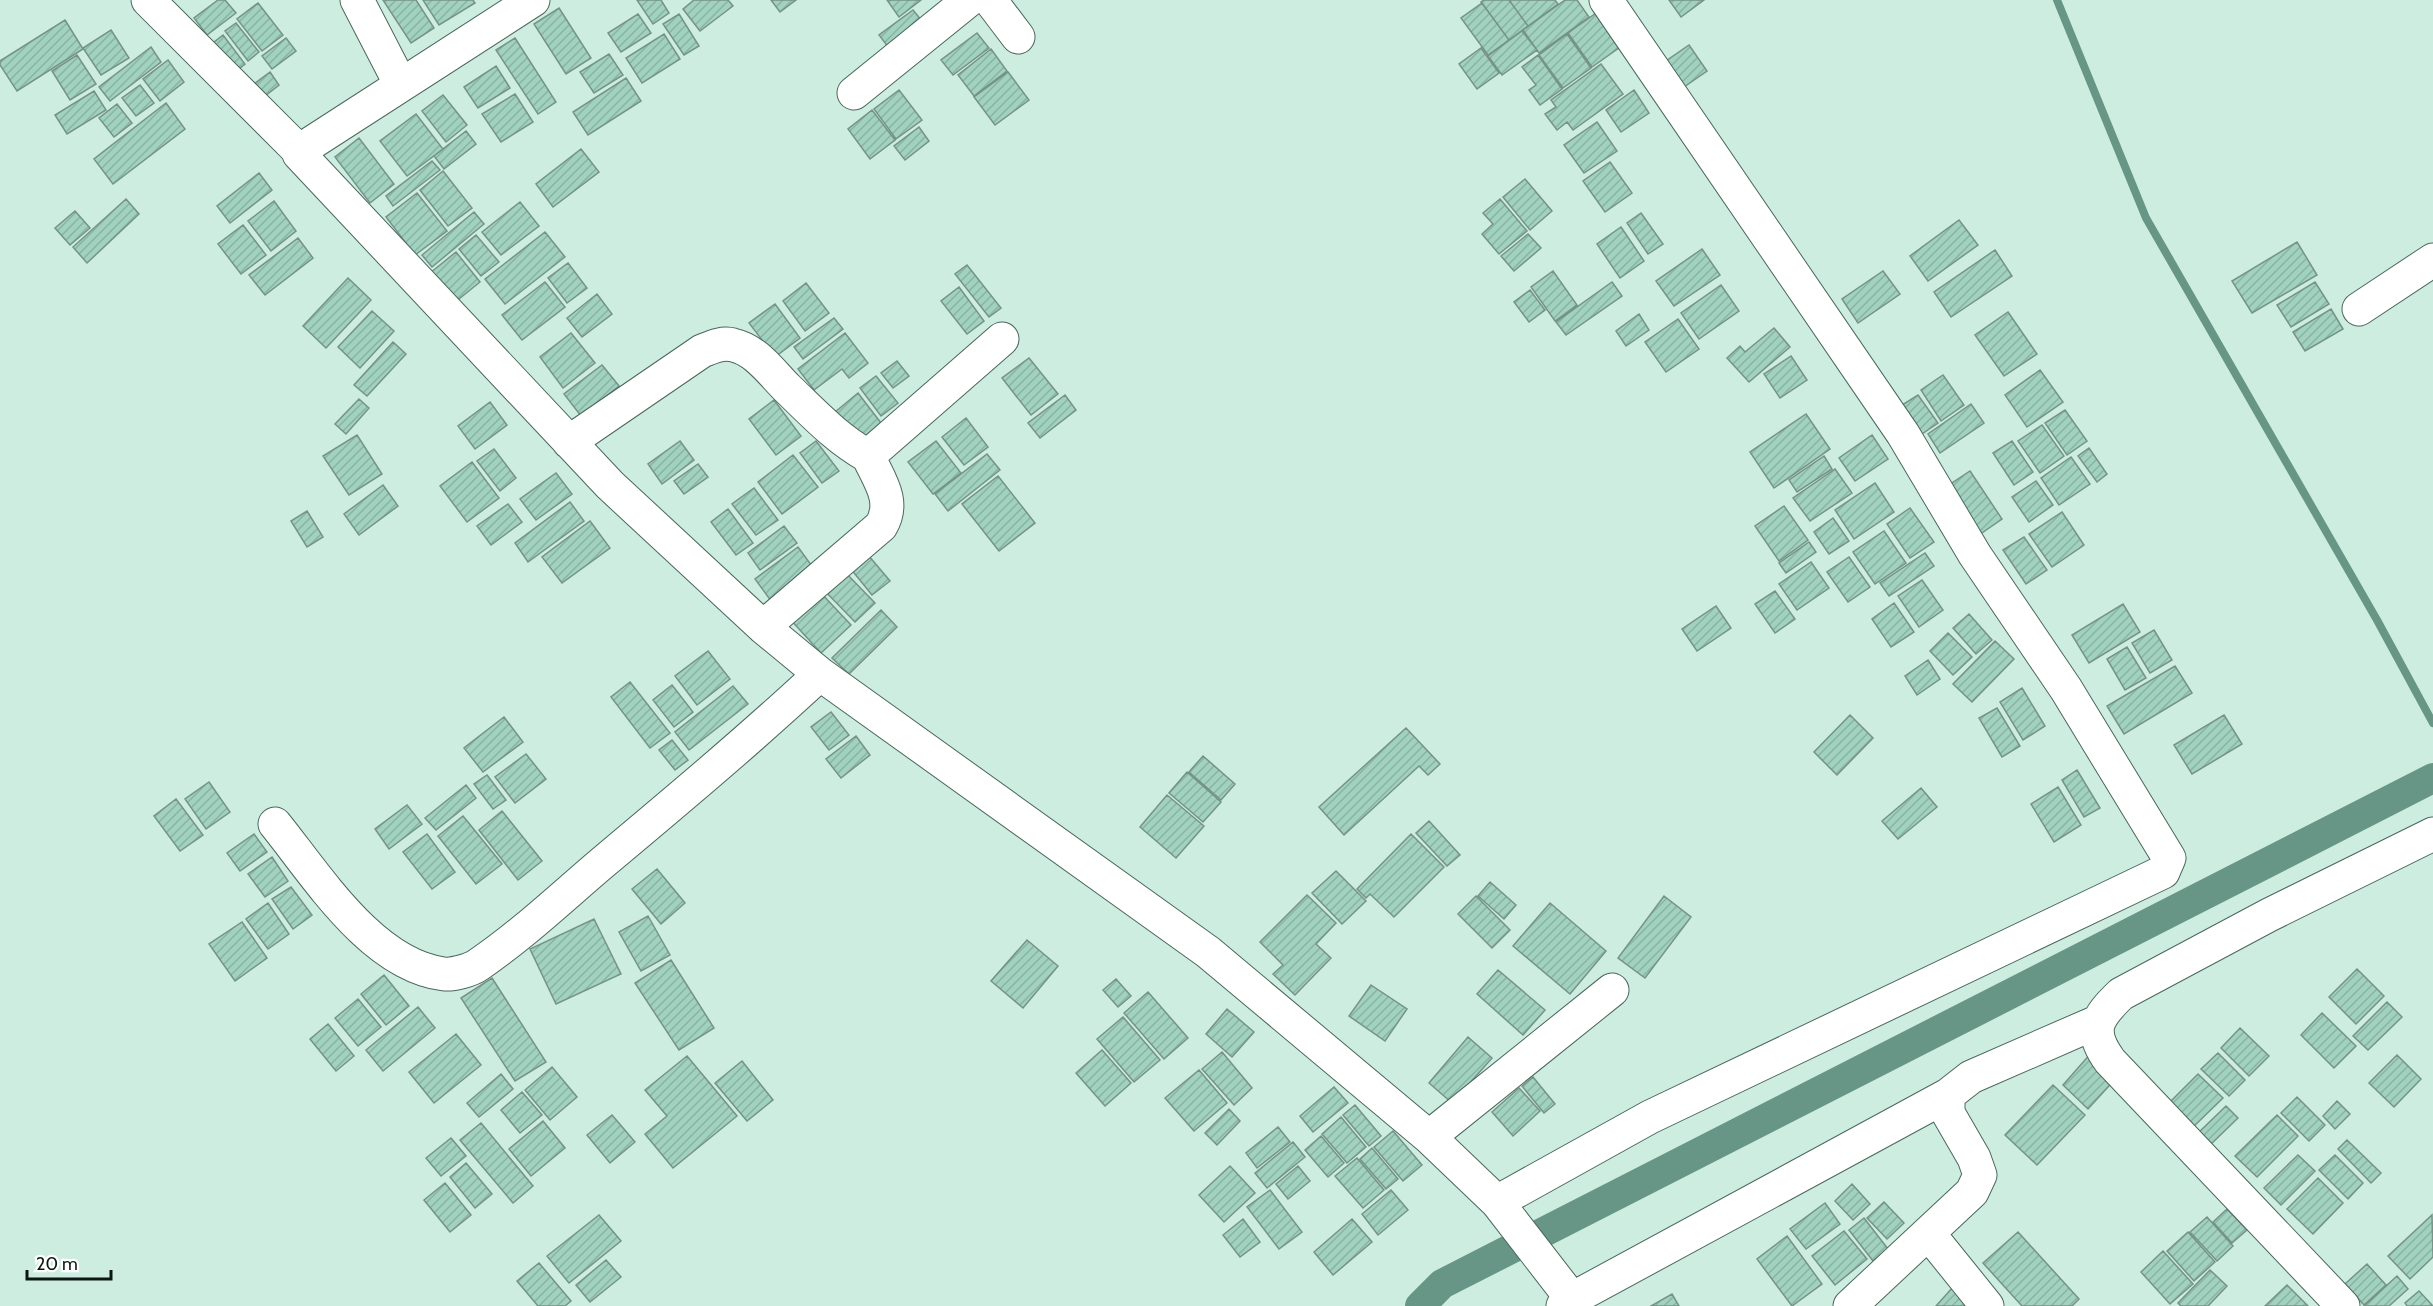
<svg xmlns="http://www.w3.org/2000/svg" width="2433" height="1306" viewBox="0 0 2433 1306" font-family="Cabin,sans-serif">
	<defs>
		<pattern id="building-hatch" width="6" height="6" patternUnits="userSpaceOnUse" patternTransform="scale(1.5)"><rect width="6" height="6" fill="#a1d1bf"/><path d="M-1 1l2-2M0 6l6-6M5 7l2-2" fill="none" stroke="#89b3a3"/></pattern>
	</defs>
	<rect width="100%" height="100%" fill="#cdede1"/>
	<g fill="none" stroke-linecap="round" stroke-linejoin="round">
		<path stroke="#679686" stroke-width="8" d="M2057,0L2146,218L2377,620L2433,723"/>
		<path stroke="#679686" stroke-width="30" d="M1420,1306L1442,1284L2433,778"/>
	</g>
	<path fill="url(#building-hatch)" stroke="#759387" stroke-width="1.5" d="M218,0H225L236,13L207,35L194,18Z
		M383,0H416L434,28L411,43Z
		M423,0H473L475,3L439,25Z
		M637,0H661L669,13L653,24Z
		M694,0H728L733,6L700,31L683,9Z
		M771,0H796L780,12Z
		M887,0H921L899,17Z
		M1484,0H1509L1528,26L1509,40L1481,2Z
		M1509,0H1555L1558,4L1528,26Z
		M1565,0H1577L1589,17L1539,53L1523,30Z
		M1669,0H1704L1681,17Z
		M258,3L283,35L262,51L237,19Z
		M1482,3L1509,40L1488,55L1461,18Z
		M559,8L591,58L566,74L534,24Z
		M913,10L927,27L892,52L879,35Z
		M1599,11L1623,45L1592,67L1568,33Z
		M638,14L651,33L621,52L608,33Z
		M679,14L699,46L684,55L663,24Z
		M65,20L83,49L17,91L0,65V61Z
		M236,23L259,52L248,61L225,31Z
		M111,30L129,58L101,75L83,48Z
		M1522,31L1537,50L1502,75L1488,56Z
		M977,33L989,48L953,75L941,60Z
		M664,34L680,59L642,83L626,58Z
		M1567,34L1591,68L1563,88L1539,55Z
		M223,35L245,64L235,72L213,43Z
		M286,38L296,51L272,69L262,56Z
		M515,38L556,102L538,114L496,50Z
		M1689,45L1707,71L1684,87L1666,61Z
		M151,47L161,62L110,101L99,87Z
		M1481,48L1499,73L1477,89L1459,64Z
		M991,49L1007,71L974,96L958,75Z
		M609,54L623,75L594,93L580,72Z
		M77,55L96,84L70,100L52,71Z
		M1538,55L1562,89L1540,105L1529,90L1536,85L1522,67Z
		M168,60L184,82L160,101L143,79Z
		M1601,64L1623,94L1573,130L1567,122L1557,130L1545,114L1556,107L1551,100Z
		M496,66L510,88L478,108L464,87Z
		M270,72L279,85L260,100L250,87Z
		M1008,72L1029,100L995,125L974,97Z
		M626,78L641,101L588,135L573,112Z
		M140,85L154,103L136,116L122,98Z
		M899,90L922,120L896,139L874,109Z
		M1634,90L1649,113L1621,132L1606,110Z
		M94,91L106,110L67,134L55,115Z
		M515,94L533,122L501,142L482,114Z
		M443,95L467,125L446,142L422,111Z
		M166,103L185,129L113,184L94,159Z
		M117,104L132,123L114,137L99,118Z
		M872,110L895,140L870,159L848,129Z
		M416,114L443,149L407,176L380,141Z
		M1597,122L1617,151L1584,173L1564,145Z
		M919,127L929,141L905,160L894,146Z
		M466,131L476,144L444,169L434,156Z
		M359,138L394,184L370,203L335,157Z
		M581,149L599,172L553,207L536,184Z
		M432,161L440,170L393,206L386,196Z
		M1610,162L1632,193L1605,212L1583,181Z
		M443,171L472,208L448,226L420,190Z
		M259,173L272,190L230,223L217,206Z
		M1525,179L1552,211L1530,230L1503,197Z
		M417,193L447,231L415,255L386,217Z
		M126,199L139,214L87,263L73,247Z
		M1500,199L1527,231L1499,254L1482,234L1493,224L1483,213Z
		M274,201L296,231L271,251L248,221Z
		M520,202L539,226L501,255L482,232Z
		M75,211L90,228L70,245L55,228Z
		M474,212L484,224L432,267L422,255Z
		M1641,213L1663,244L1648,254L1627,223Z
		M1959,220L1978,245L1928,281L1910,256Z
		M243,225L266,255L241,274L218,244Z
		M1621,227L1644,261L1620,278L1597,244Z
		M545,232L565,257L505,304L485,279Z
		M1528,234L1541,248L1514,271L1501,256Z
		M476,235L499,262L481,276L459,249Z
		M298,238L313,258L265,295L249,275Z
		M2297,242L2317,275L2252,313L2232,281Z
		M1702,249L1720,275L1674,306L1656,281Z
		M1995,250L2012,276L1951,317L1934,292Z
		M456,252L480,282L454,303L430,273Z
		M568,263L587,288L567,303L548,278Z
		M967,265L1001,308L989,317L955,274Z
		M1553,271L1577,305L1555,321L1531,287Z
		M1883,271L1900,294L1858,323L1842,299Z
		M348,278L371,300L326,348L303,326Z
		M545,282L565,307L522,340L502,315Z
		M1612,282L1622,296L1566,335L1556,322Z
		M2315,282L2329,304L2291,327L2277,305Z
		M806,283L829,313L805,331L783,301Z
		M1721,285L1739,311L1699,339L1681,313Z
		M959,287L984,321L967,334L941,301Z
		M1530,290L1545,310L1529,322L1514,302Z
		M597,294L612,314L582,337L567,318Z
		M775,304L800,338L775,357L749,323Z
		M2331,309L2343,329L2305,351L2293,332Z
		M372,311L394,331L360,368L338,347Z
		M2008,312L2037,354L2004,376L1975,335Z
		M1639,314L1649,330L1626,346L1616,331Z
		M834,318L843,329L803,359L794,347Z
		M1678,319L1699,349L1666,372L1645,342Z
		M1774,328L1790,347L1749,382L1727,358L1740,346L1745,352Z
		M571,333L595,363L563,388L540,357Z
		M845,333L868,363L849,378L842,369L814,390L798,369Z
		M393,342L406,354L367,396L354,385Z
		M1791,356L1807,380L1780,398L1764,374Z
		M1029,358L1058,394L1031,415L1002,378Z
		M897,361L909,376L893,388L881,373Z
		M602,365L619,386L581,416L564,394Z
		M2040,370L2063,402L2027,427L2005,395Z
		M1943,375L1964,405L1941,421L1921,390Z
		M876,376L898,403L881,416L860,388Z
		M858,393L881,423L858,442L835,412Z
		M1065,395L1076,410L1040,438L1028,423Z
		M1918,395L1938,423L1919,436L1899,407Z
		M359,399L369,408L346,434L335,424Z
		M774,400L801,436L776,455L749,419Z
		M490,402L507,425L475,449L458,426Z
		M1971,404L1984,423L1940,453L1928,434Z
		M2065,410L2087,441L2067,455L2045,423Z
		M1806,414L1830,449L1774,488L1750,452Z
		M966,418L988,447L964,465L942,437Z
		M2042,425L2064,456L2040,473L2018,441Z
		M357,435L382,474L349,495L323,456Z
		M1872,435L1888,459L1855,481L1839,458Z
		M680,441L694,460L662,484L648,464Z
		M816,441L839,471L822,483L800,453Z
		M936,441L961,473L933,494L908,462Z
		M2012,441L2033,472L2014,485L1993,453Z
		M2089,448L2107,474L2097,482L2078,456Z
		M494,449L516,478L500,491L477,461Z
		M987,454L1000,470L948,511L935,494Z
		M793,455L818,487L782,514L758,482Z
		M1824,456L1832,469L1797,492L1789,480Z
		M2071,457L2090,484L2059,505L2041,478Z
		M472,462L499,498L467,522L440,486Z
		M698,464L708,477L684,494L674,481Z
		M1835,469L1852,493L1810,521L1793,498Z
		M1970,471L2002,519L1976,537L1943,489Z
		M556,473L572,494L536,520L520,499Z
		M998,476L1035,523L999,551L962,504Z
		M2036,481L2053,505L2029,522L2012,497Z
		M1875,483L1894,512L1854,539L1835,510Z
		M383,485L398,506L359,535L344,514Z
		M754,488L778,520L756,535L732,504Z
		M570,502L584,521L528,562L515,543Z
		M508,504L522,522L491,545L477,526Z
		M1784,506L1808,540L1779,561L1755,526Z
		M1910,508L1934,542L1910,558L1887,524Z
		M728,509L753,543L736,555L711,522Z
		M307,511L323,537L307,547L291,521Z
		M2062,512L2084,545L2052,567L2029,534Z
		M1833,518L1849,541L1829,554L1814,532Z
		M590,521L610,548L562,583L542,557Z
		M784,526L797,543L760,570L748,553Z
		M1884,531L1906,563L1875,584L1853,552Z
		M2024,537L2047,570L2026,584L2003,550Z
		M1809,542L1816,552L1786,573L1779,563Z
		M798,547L817,573L774,605L755,579Z
		M863,549L890,581L872,595L846,563Z
		M1925,553L1934,566L1889,596L1880,583Z
		M1849,557L1870,587L1848,602L1827,572Z
		M1811,562L1829,588L1797,610L1779,584Z
		M842,569L875,603L855,622L822,588Z
		M1922,580L1943,610L1919,627L1898,596Z
		M819,591L851,625L821,653L789,618Z
		M1775,591L1795,619L1775,633L1755,604Z
		M1894,603L1914,632L1891,647L1872,619Z
		M2123,604L2140,632L2089,663L2072,635Z
		M1716,606L1731,628L1697,651L1682,629Z
		M881,610L897,627L849,674L832,658Z
		M1969,614L1992,640L1976,654L1953,628Z
		M2154,630L2172,660L2150,673L2132,643Z
		M1948,633L1972,657L1953,675L1930,651Z
		M1995,641L2014,659L1972,702L1953,684Z
		M2127,647L2146,678L2125,690L2107,659Z
		M708,651L730,679L697,705L675,676Z
		M1928,660L1940,679L1917,695L1905,676Z
		M2175,666L2192,693L2124,734L2107,706Z
		M630,682L670,733L650,748L611,697Z
		M672,685L693,712L674,727L653,700Z
		M733,686L748,704L689,750L675,732Z
		M2022,688L2045,726L2023,740L2000,702Z
		M1997,708L2020,746L2002,757L1979,718Z
		M831,712L849,735L829,750L811,727Z
		M1850,715L1873,738L1837,775L1814,752Z
		M2224,715L2242,744L2192,774L2174,745Z
		M504,717L523,742L483,772L464,748Z
		M1406,728L1440,764L1428,775L1419,766L1344,835L1319,807Z
		M856,736L870,755L841,778L826,759Z
		M672,740L688,760L675,770L659,750Z
		M526,754L546,779L515,803L495,777Z
		M1203,756L1235,784L1221,800L1189,772Z
		M2077,770L2100,808L2084,817L2062,780Z
		M1187,772L1221,802L1203,822L1169,793Z
		M487,775L506,800L493,809L474,784Z
		M209,782L230,812L206,829L185,799Z
		M466,785L476,798L436,830L425,818Z
		M2058,787L2081,825L2054,842L2031,804Z
		M1921,788L1937,807L1898,839L1882,821Z
		M1167,795L1204,826L1176,858L1140,827Z
		M176,799L203,835L180,851L154,816Z
		M407,805L422,824L389,849L375,829Z
		M502,811L542,861L518,880L479,830Z
		M463,816L502,864L476,884L438,836Z
		M1429,821L1460,855L1447,866L1416,833Z
		M254,834L267,852L240,871L227,853Z
		M427,834L455,872L432,889L403,852Z
		M1411,834L1444,867L1394,917L1370,894L1366,898L1357,889Z
		M272,857L288,881L265,897L248,874Z
		M657,869L685,903L661,924L632,889Z
		M1336,871L1366,901L1342,924L1312,893Z
		M1490,882L1516,905L1504,919L1478,896Z
		M291,887L312,915L293,929L272,899Z
		M1307,895L1336,923L1316,944L1331,958L1295,995L1273,974L1283,965L1260,942Z
		M1476,896L1510,930L1492,948L1458,914Z
		M1664,896L1691,917L1645,978L1618,958Z
		M268,903L289,934L268,949L246,919Z
		M1550,903L1606,951L1570,994L1513,946Z
		M648,916L670,955L641,971L619,932Z
		M594,919L621,974L556,1004L530,949Z
		M242,922L267,958L235,981L209,944Z
		M1027,940L1058,966L1023,1008L991,981Z
		M671,960L714,1028L679,1050L635,983Z
		M2357,969L2384,996L2356,1024L2329,997Z
		M1498,970L1545,1010L1523,1035L1477,994Z
		M384,975L409,1006L386,1025L361,994Z
		M492,978L546,1062L515,1081L461,998Z
		M1116,979L1131,996L1118,1007L1103,990Z
		M1371,985L1407,1009L1385,1041L1349,1016Z
		M1148,992L1188,1038L1164,1059L1124,1013Z
		M358,999L381,1027L358,1046L335,1018Z
		M2387,1002L2402,1017L2368,1050L2353,1036Z
		M418,1007L435,1028L383,1071L366,1050Z
		M1227,1009L1254,1032L1232,1057L1206,1034Z
		M2322,1013L2356,1046L2334,1068L2301,1035Z
		M1123,1017L1160,1060L1134,1082L1097,1039Z
		M328,1024L354,1056L336,1071L310,1039Z
		M2240,1028L2269,1056L2249,1076L2221,1048Z
		M456,1034L481,1065L434,1103L409,1072Z
		M1468,1037L1492,1058L1452,1103L1429,1083Z
		M1102,1050L1131,1083L1105,1106L1076,1073Z
		M1222,1052L1252,1088L1234,1105L1202,1069Z
		M2092,1052L2118,1076L2088,1109L2063,1085Z
		M2218,1053L2245,1080L2229,1096L2201,1069Z
		M2397,1055L2421,1079L2394,1107L2369,1083Z
		M687,1056L737,1116L673,1168L645,1134L667,1116L645,1090Z
		M742,1061L773,1100L747,1121L715,1083Z
		M552,1067L577,1097L550,1120L525,1090Z
		M1199,1070L1227,1103L1194,1131L1165,1098Z
		M501,1074L513,1089L479,1117L467,1103Z
		M2198,1074L2223,1098L2191,1129L2167,1105Z
		M1533,1077L1555,1104L1544,1113L1522,1086Z
		M2053,1085L2085,1115L2037,1165L2005,1135Z
		M1334,1087L1348,1103L1313,1132L1300,1116Z
		M1519,1088L1540,1111L1513,1136L1492,1112Z
		M522,1092L542,1115L520,1133L501,1110Z
		M2297,1097L2325,1125L2309,1141L2281,1113Z
		M2337,1101L2350,1114L2335,1129L2323,1116Z
		M1355,1105L1381,1136L1369,1146L1343,1115Z
		M2226,1106L2238,1118L2209,1146L2197,1134Z
		M1229,1109L1240,1121L1217,1145L1205,1133Z
		M612,1115L635,1142L610,1163L587,1135Z
		M2277,1115L2298,1136L2257,1177L2235,1156Z
		M1341,1117L1366,1147L1347,1163L1322,1134Z
		M543,1121L565,1148L531,1176L509,1149Z
		M481,1123L533,1186L513,1203L460,1140Z
		M1278,1127L1290,1142L1257,1168L1246,1153Z
		M1393,1131L1422,1165L1403,1181L1374,1147Z
		M1321,1136L1344,1163L1328,1177L1305,1150Z
		M451,1138L466,1156L441,1176L426,1158Z
		M2347,1140L2381,1173L2371,1183L2338,1149Z
		M1293,1142L1305,1157L1267,1188L1255,1173Z
		M1372,1148L1398,1179L1386,1189L1360,1159Z
		M2298,1155L2315,1171L2281,1205L2264,1188Z
		M2335,1155L2363,1183L2348,1199L2319,1170Z
		M1357,1158L1384,1190L1363,1208L1335,1176Z
		M466,1163L492,1194L475,1208L450,1177Z
		M1230,1166L1255,1193L1224,1222L1199,1195Z
		M1298,1166L1310,1181L1288,1199L1276,1184Z
		M2318,1178L2343,1203L2313,1234L2287,1209Z
		M445,1183L471,1215L450,1232L424,1200Z
		M1852,1184L1870,1204L1853,1220L1835,1201Z
		M1270,1190L1302,1232L1279,1249L1247,1207Z
		M1391,1190L1408,1210L1378,1235L1362,1214Z
		M1884,1202L1904,1223L1887,1239L1867,1218Z
		M1825,1203L1840,1224L1806,1249L1790,1229Z
		M2227,1209L2247,1230L2232,1243L2213,1222Z
		M599,1215L621,1241L569,1283L547,1256Z
		M2432,1215L2433,1257L2410,1279L2388,1256Z
		M2207,1217L2233,1246L2217,1261L2190,1232Z
		M1864,1218L1888,1249L1873,1261L1849,1230Z
		M1243,1219L1260,1242L1240,1257L1223,1235Z
		M1352,1219L1372,1242L1333,1275L1314,1252Z
		M1844,1231L1867,1259L1835,1285L1812,1256Z
		M2018,1232L2079,1299L2072,1306H2022L1983,1263Z
		M2188,1232L2215,1262L2194,1281L2167,1251Z
		M1787,1236L1822,1284L1792,1306L1757,1259Z
		M2163,1251L2193,1284L2170,1304L2141,1272Z
		M606,1260L621,1277L590,1302L576,1285Z
		M539,1263L571,1301L565,1306H538L517,1281Z
		M2367,1264L2386,1285L2364,1305L2345,1284Z
		M2210,1270L2227,1286L2208,1306H2181L2178,1303Z
		M2397,1276L2408,1289L2389,1306H2364Z
		M2287,1285L2308,1306H2265Z
		M1953,1287L1974,1306H1936Z
		M2419,1291L2433,1306H2407L2405,1303Z
		M1672,1294L1679,1306H1651Z"/>
	<g fill="none" stroke-linecap="round" stroke-linejoin="round">
		<g stroke="#4b675d" stroke-width="35">
			<path id="minor" d="M148,0L299,151V154L610,485L763,627L820,674L1208,952L1429,1137L1497,1202L1572,1299L1948,1095
				M357,0L401,85
				M990,0L1018,37
				M854,93L969,0
				M299,151L533,0
				M2359,309L2433,260
				M569,442L702,351C712,347 722,342 733,345C756,350 771,372 787,388C812,412 837,439 868,456L1002,339
				M763,627L881,526C896,501 879,480 868,456
				M275,824C317,876 372,965 444,974C453,975 471,970 478,965C522,935 561,898 601,864C675,802 749,740 820,674
				M1429,1137L1612,990
				M1497,1202L1650,1117L2163,872L2169,858L2066,689L1975,555L1903,434L1606,0
				M1929,1234L1987,1306
				M1850,1306L1972,1192L1980,1175L1974,1158L1948,1113V1095L1971,1077L2097,1022
				M2343,1306L2110,1061C2088,1031 2096,1018 2121,994L2269,915L2433,834"/>
		</g>
		<g stroke="#4b675d" stroke-width="35">
			<path id="tertiary" d="M1563,1306L1572,1299L1576,1306"/>
		</g>
		<use href="#minor" stroke="#fff" stroke-width="33"/>
		<use href="#tertiary" stroke="#fff" stroke-width="33"/>
	</g>
	<path d="M27 1270v9h84v-9" fill="none" stroke="#0c1713" stroke-width="3"/>
	<text x="36" y="1270" font-size="18" fill="#0c1713" stroke="#ffffff" stroke-width="4.5" paint-order="stroke">20 m</text>
</svg>
